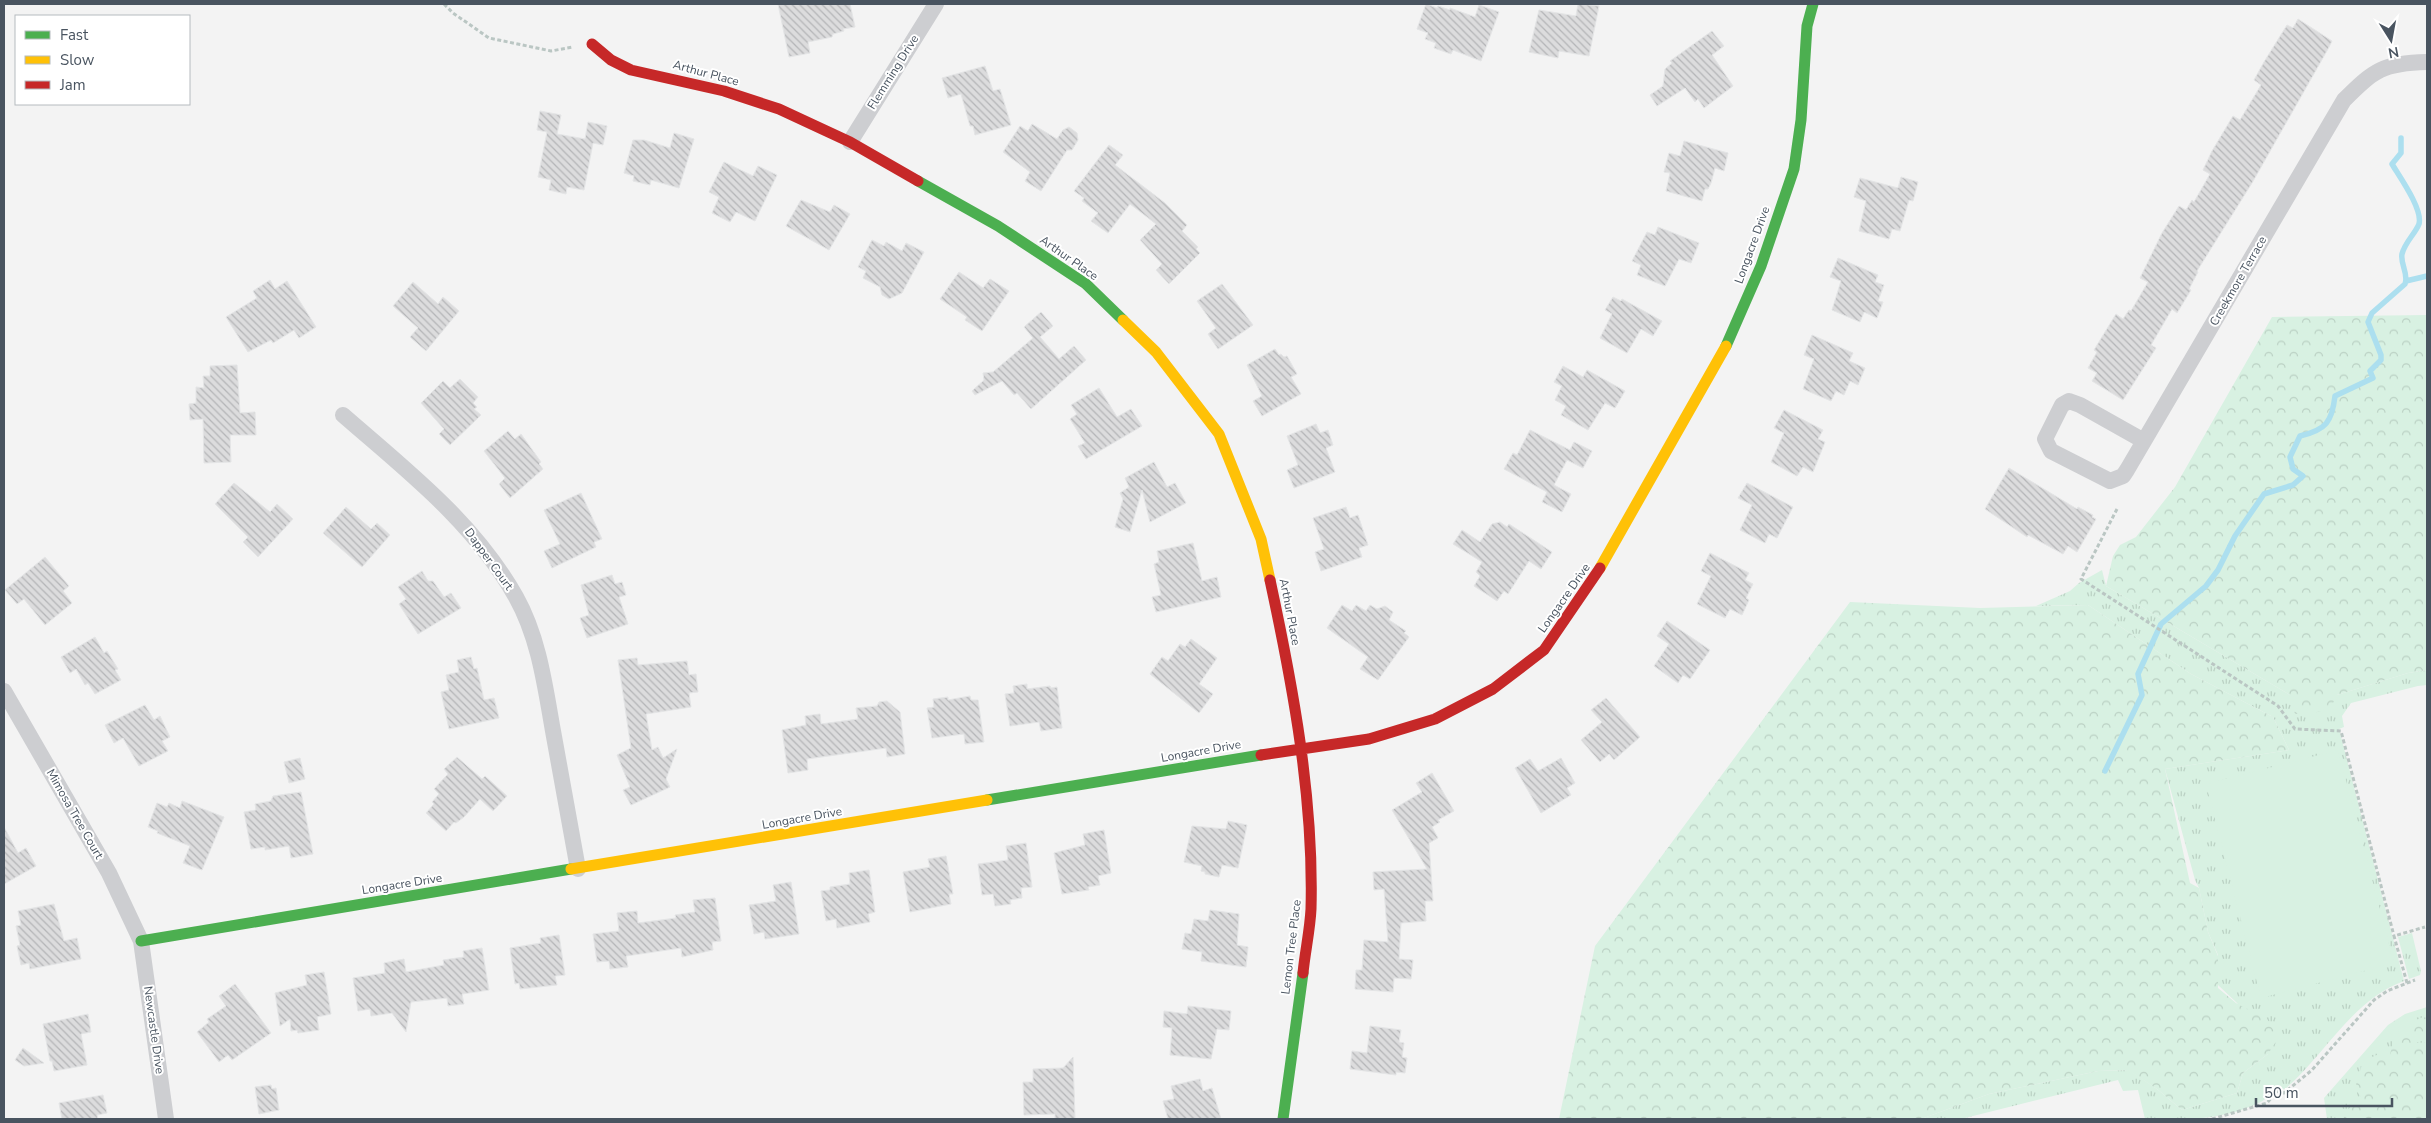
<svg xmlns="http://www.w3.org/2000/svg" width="2431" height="1123" viewBox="0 0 2431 1123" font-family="'Nunito Sans',sans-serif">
	<defs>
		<pattern id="grass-tufts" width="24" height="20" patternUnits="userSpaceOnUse" patternTransform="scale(1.25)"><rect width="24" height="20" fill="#d8f1e2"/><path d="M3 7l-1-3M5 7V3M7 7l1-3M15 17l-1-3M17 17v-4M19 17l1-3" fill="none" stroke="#bbd1c4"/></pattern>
		<pattern id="forest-crowns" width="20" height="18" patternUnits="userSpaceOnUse" patternTransform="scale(1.25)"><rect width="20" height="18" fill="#d8f1e2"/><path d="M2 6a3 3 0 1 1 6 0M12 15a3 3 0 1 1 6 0" fill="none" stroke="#bbd1c4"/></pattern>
		<pattern id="building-back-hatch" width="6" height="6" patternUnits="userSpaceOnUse" patternTransform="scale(1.25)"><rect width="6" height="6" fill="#dcdcdd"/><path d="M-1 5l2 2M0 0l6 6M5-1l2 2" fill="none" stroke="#b4b5b7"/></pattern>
	</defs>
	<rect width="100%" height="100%" fill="#f3f3f3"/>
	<path fill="url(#grass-tufts)" d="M2102,570L2106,586L2290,695H2337L2408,673L2427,670V685L2418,686L2351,703L2342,716L2344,727L2339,729L2404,981C2352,1000 2326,1054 2285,1089C2273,1087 2273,1091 2266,1098C2263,1102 2254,1105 2249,1107C2216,1121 2181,1119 2145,1119L2138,1090L2123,1091L2118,1080L1961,1119H1921L1989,1094L2098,1071L2129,1070L2157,1089L2182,1110L2237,1093L2243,1073L2268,1054L2237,1003L2218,985V955L2208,932L2199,888L2195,880L2165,769L2289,750L2273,717L2191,674L2088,605L2036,606L2070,591L2079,583Z
		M2412,933L2421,971L2420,975L2409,979L2398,937Z
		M2427,1007V1119H2327L2324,1098L2388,1025L2405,1014Z"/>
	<path fill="url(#forest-crowns)" d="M2427,315V670L2408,673L2337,695L2329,711L2295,714L2290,695L2106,586L2113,556L2120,545L2136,537L2175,487L2272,317Z
		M1850,602L1980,608L2088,605L2191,674L2273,717L2289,750L2165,769L2190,883L2199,888L2208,932L2218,956V988C2224,993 2230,998 2236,1003C2259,1017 2268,1009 2277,1040L2268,1054L2243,1073L2237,1093L2182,1110L2157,1089L2128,1070L2098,1071L1989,1094L1921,1119H1559L1595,946Z
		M2423,1017L2427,1022V1029L2416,1038L2417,1043L2427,1042V1119H2343L2352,1104L2361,1097L2355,1088L2363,1061L2379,1054L2390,1057C2392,1040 2398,1038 2402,1022L2409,1023Z"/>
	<path fill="#d8f1e2" d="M2338,750L2394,963L2261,998L2206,784Z"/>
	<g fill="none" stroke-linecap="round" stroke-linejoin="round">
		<path stroke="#acdfef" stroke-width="5.5" d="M2406,281L2427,276
			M2105,771L2142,695L2138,674L2161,624L2206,586L2218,570L2235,536L2264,494L2293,485L2303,476L2293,469L2290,457L2300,436C2326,430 2332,422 2335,396L2373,378L2370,371L2381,360V355L2368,322L2372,313L2405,284C2409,274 2400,264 2402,254C2405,242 2415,234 2419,224C2423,209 2399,176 2392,164L2401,153V138"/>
	</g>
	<path fill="url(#building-back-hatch)" stroke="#e4e5e6" d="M778,4H850L855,27L843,29L844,31L833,34L832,37L808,42L810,53L789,57Z
		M1426,4L1437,8L1438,6L1450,10V8L1475,17L1479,5L1499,12L1481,61L1453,50L1451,54L1434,48L1436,43L1425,39L1428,33L1417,29Z
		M1578,4L1599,6L1589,56L1559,51L1558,58L1529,52L1539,10L1576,16Z
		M2298,19L2332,41L2328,49L2252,183L2197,271L2198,272L2189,289L2191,290L2177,313L2172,309L2151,345L2156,348L2123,400L2092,381L2097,373L2088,368L2097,352L2094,350L2116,314L2123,319L2129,310L2131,311L2148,282L2140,278L2162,233L2179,206L2186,210L2192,200L2194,202L2210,174L2203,170L2212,151L2233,116L2240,120L2261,85L2254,80L2264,62L2287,25L2293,28Z
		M1712,31L1724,46L1712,55L1733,86L1704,108L1698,99L1695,102L1685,88L1657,106L1650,95L1663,86L1665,69L1672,63L1670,61Z
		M985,66L993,91L1000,89L1011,125L975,135L973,126H970L961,94L948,98L942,78Z
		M540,111L561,115L557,134L585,139L588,122L607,126L603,145L593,143L584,190L567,187L566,194L549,190L551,180L538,177L547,132L537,130Z
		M1032,124L1057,139L1063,130L1069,127L1077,133L1078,140L1072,150H1067L1041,191L1025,181L1030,172L1003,152L1020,126L1028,131Z
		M674,133L694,139L679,188L651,180L650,185L633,181L634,176L624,173L633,140H644L670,148Z
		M1684,141L1728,153L1724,171L1715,168L1711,183L1708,189H1705L1702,201L1666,191L1670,173L1664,172L1669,153L1680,156Z
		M1109,145L1123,155L1115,165L1165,203L1187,225L1182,231L1198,247L1196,249L1200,253L1169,284L1156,270L1162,264L1140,240L1156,224L1130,204L1108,233L1091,221L1098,213L1082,201L1084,198L1074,191Z
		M724,162L753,176L758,166L777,175L755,221L736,212L730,222L712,213L719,197L709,192Z
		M1901,177L1918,182L1913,201L1909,200L1900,231L1892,229L1889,239L1859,231L1866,201L1854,197L1860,178L1898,188Z
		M801,200L830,212L834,205L850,214L829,250L786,226Z
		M1658,227L1699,243L1691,263L1679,259L1665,286L1637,275L1641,265L1632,261L1647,232L1655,235Z
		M872,240L884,246L886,242L902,251L906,243L924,252L902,293L889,299L882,295L880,287L863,278L866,271L858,267Z
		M1838,258L1878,275L1875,282L1884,285L1878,301L1883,302L1877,318L1864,312L1860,322L1832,310L1841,281L1830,277Z
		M959,272L983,288L990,279L1009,291L982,331L965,320L967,317L940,299Z
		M270,280L275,289L287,281L316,327L299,338L294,330L273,343L271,340L248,352L226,317L257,298L253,291Z
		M413,282L438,304L443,297L459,311L426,351L410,337L418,328L393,306Z
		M1222,284L1253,325L1218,349L1208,334L1216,328L1197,301Z
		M1613,297L1621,301L1622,299L1662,321L1653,336L1641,329L1627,353L1600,338L1612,314L1605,310Z
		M1041,312L1053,326L1040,337L1059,359L1074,346L1086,360L1031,409L1017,393L1014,395L1002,381L975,395L972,391L984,380L983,373L993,372L1033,338L1024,327Z
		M1812,335L1853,353L1849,361L1865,368L1858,385L1850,381L1844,395L1836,391L1831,401L1803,389L1814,359L1804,355Z
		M1275,349L1279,355L1281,354L1284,357L1287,356L1297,374L1291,377L1301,394L1262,416L1253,401L1262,396L1247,365Z
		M237,365L240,413L255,412L256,435H230L231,462L204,463L203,419L190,420L189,404L196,403V387L204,388L203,376H210V366Z
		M1563,366L1583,377L1587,370L1625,391L1615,408L1605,403L1588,430L1561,415L1566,406L1555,400L1562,386L1554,382Z
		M460,379L478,397L473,403L477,407L474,409L481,415L450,445L439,434L444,429L421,403L443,381L450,388Z
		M1099,388L1117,417L1131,409L1142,426L1086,459L1078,446L1085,443L1070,419L1077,414L1071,405Z
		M1784,410L1823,430L1818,439L1825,442L1813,472L1803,467L1797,476L1771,462L1784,433L1774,428Z
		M1316,424L1320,433L1328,430L1333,445L1326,448L1335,472L1294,488L1287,470L1298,465L1287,436Z
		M1530,430L1570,450L1574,442L1592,451L1583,468L1567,460L1554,485L1571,494L1562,512L1542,502L1547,492L1504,469L1513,453L1517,455Z
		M508,431L515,439L521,434L541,462L539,464L543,469L510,498L499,484L505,478L484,451Z
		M1154,462L1167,487L1175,483L1186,503L1150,522L1142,490L1130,532L1115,527L1123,499L1120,493L1129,487L1125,478Z
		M2009,468L2077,509L2078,507L2093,515L2092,517L2096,519L2077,552L2068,546L2063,554L2028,535L2027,537L1985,509Z
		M234,483L270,512L277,504L293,519L258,557L243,542L248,537L215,504Z
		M1747,483L1793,507L1777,538L1769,534L1765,543L1740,530L1752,505L1738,498Z
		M581,493L602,539L594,542L596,547L552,568L544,551L560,544L544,510Z
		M346,507L371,529L377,523L390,535L362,567L323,533Z
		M1346,507L1350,518L1358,515L1368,545L1359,548L1362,557L1321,571L1315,552L1324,549L1313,518Z
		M1500,522L1507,527L1509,524L1552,552L1541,569L1529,561L1508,594L1504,591L1497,601L1474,586L1480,576L1476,572L1482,562L1453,544L1462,530L1480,542L1492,524Z
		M1193,543L1202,581L1217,577L1221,597L1156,612L1152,597L1161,595L1154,564L1159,562L1157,551Z
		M1710,553L1749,573L1745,580L1753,584L1746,598L1749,600L1742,615L1730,609L1725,618L1697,604L1711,576L1701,571Z
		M45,557L69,586L63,591L72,603L45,625L24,599L17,604L5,590Z
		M422,571L428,581H433L444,597L451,593L461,608L418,634L399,604L406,599L398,587Z
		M612,575L615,584L622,582L626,595L619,597L628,624L587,638L580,618L589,615L581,585Z
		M1342,605L1352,611L1356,605L1366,611L1370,605L1377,609L1385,606L1393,612L1389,620L1406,631L1404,633L1409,637L1378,680L1360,669L1368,657L1327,628Z
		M1667,621L1710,650L1690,679L1683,675L1678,683L1654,666L1669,644L1657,636Z
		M95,637L104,653L107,651L118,669L115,670L121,680L95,694L88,683L85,685L76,669L70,673L61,657Z
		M1191,639L1217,658L1199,684L1213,694L1199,713L1150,674L1162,657L1168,661L1180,644L1185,647Z
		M471,657L474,669L477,668L484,700L494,698L499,718L449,729L441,692L449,690L446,675L459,672L457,660Z
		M637,658L638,665L687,661L689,675L696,674L698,692L689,693L691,707L646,714L652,750L658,747L663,758L677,749L666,779L670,787L631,805L623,790L630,787L617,755L631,748L618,660Z
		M1027,684V689L1050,686L1051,688L1057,687L1062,728L1041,731L1039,722L1010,726L1005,694L1014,693L1013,686Z
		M970,696L971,700H978L984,742L965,744L964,734L932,738L927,708L934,707L933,699L948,697V700Z
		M1606,698L1640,737L1614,760L1609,754L1600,762L1581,740L1602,722L1591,710Z
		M887,701L900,712L905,754L887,757L886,748L807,759L808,770L788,773L782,730L806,725L805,716L820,714L821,724L858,719L856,708L877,706L879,702Z
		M145,705L154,720L160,716L170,737L162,741L168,751L139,766L123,738L114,743L105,725Z
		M457,757L482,779L485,776L507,796L493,811L480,799L464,817L456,823L454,822L446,831L426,813L434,804L432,802L439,794L434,789L448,774L444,769Z
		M300,758L305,779L289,783L284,762Z
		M1561,758L1575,783L1567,788L1571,795L1541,813L1515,768L1530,759L1538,771Z
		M1432,773L1454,811L1438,820L1440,822L1432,827L1438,838L1429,843L1433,901H1425L1426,921L1401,923L1399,959L1413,960L1411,979L1394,978L1393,992L1355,989L1356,970H1362L1364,940L1388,942L1384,889L1374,890L1373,872L1427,869L1392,810L1422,792L1416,783Z
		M301,792L313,854L291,858L289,846L265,850V847L251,849L244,812L256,810L255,804L271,801L273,796Z
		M182,801L224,817L202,870L183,863L190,846L157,833L158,831L148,827L157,803L167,807L169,803L180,808Z
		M1228,821L1247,825L1238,868L1222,865L1219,877L1205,874V872L1201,871L1202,866L1184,862L1192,826L1226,829Z
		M4,827L18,853L26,848L36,866L4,884Z
		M1104,830L1111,873L1098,876L1100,885L1088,887L1089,890L1062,894L1054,853L1085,845L1083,834Z
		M1026,843L1032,887L1021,888L1022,898L1010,900L1011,904L995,906L993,894L982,895L978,864L1008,860L1006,846Z
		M946,856L953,894H949L951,904L910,912L903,872L930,867L928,859Z
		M869,870L875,912L868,914L870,922L837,928L836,919L826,921L821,891L830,890V887L850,884L849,873Z
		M791,882L799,934L765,939L764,932L754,934L749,905L776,901L773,885Z
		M715,898L721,941L712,942L713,950L682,957L681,948L626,956L628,967L610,969L609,961L597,962L593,934L619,931L617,913L637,911L638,923L676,918L675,915L695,912L693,900Z
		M54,904L64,941L77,938L81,959L30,969L29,963L21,965L17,946L20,945L16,926L21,925L18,911Z
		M1210,910L1239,914L1237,945L1248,947L1246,967L1201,961L1202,952L1182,949L1185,933L1191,934L1194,919L1208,921Z
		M559,935L565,975L555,976L557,985L520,989L519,983L515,984L510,948L541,943L540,938Z
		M482,948L489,990L462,994L464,1004L448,1006L447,998L411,1002L406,1032L392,1013L371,1016L370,1009L358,1011L353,978L385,973L384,963L404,959L406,972L444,965L443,960L464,957L463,951Z
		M324,972L331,1014L317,1017L319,1030L298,1033L297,1030L291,1031L290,1019L280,1026L275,993L307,985L305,975Z
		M235,984L271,1033L232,1060L228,1055L219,1062L197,1032L209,1022L207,1019L226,1006L219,996Z
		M1188,1006L1231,1011L1229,1030L1217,1029L1211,1059L1170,1055L1172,1028L1163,1027L1164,1011L1187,1014Z
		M88,1014L91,1032L81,1034L87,1065L54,1071L52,1061H50L43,1024Z
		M1370,1026L1401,1030L1399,1042L1404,1043L1402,1057L1407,1058L1405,1073L1396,1072V1075L1350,1069L1352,1051L1367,1053Z
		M23,1048L44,1063L24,1066L15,1060Z
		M1073,1057L1075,1119H1055V1114L1024,1115L1023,1082H1033V1069L1063,1068Z
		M1200,1079L1203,1091L1212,1088L1221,1119H1168L1163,1101L1174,1099L1171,1086Z
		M271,1085L272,1089L276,1088L279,1110L259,1114L255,1087Z
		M103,1095L107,1113L97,1115L98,1119H62L59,1103Z"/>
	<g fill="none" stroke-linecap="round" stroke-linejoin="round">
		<path stroke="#bac6c3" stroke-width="3" stroke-dasharray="4 2.5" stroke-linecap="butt" d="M444,4L453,13L489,38L551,51L573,47
			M2117,509L2081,579L2278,706L2295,729L2341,731L2394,936
			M2407,983L2394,936L2425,927
			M2212,1119L2267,1103L2277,1091L2284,1093L2312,1070L2374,1000L2387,991L2415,980"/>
		<path stroke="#cdced1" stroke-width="16" d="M850,142L936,4
			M343,415C406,470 474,522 516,597C539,638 545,686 553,731C561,777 570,823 578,869
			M2144,441L2080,405L2069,401L2062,405L2045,439L2051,451L2110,481L2123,476L2127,470L2344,100C2374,70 2383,63 2427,62
			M4,691L109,873L141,941L166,1119"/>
		<path stroke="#4caf50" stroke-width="11" d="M918,181L998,226L1086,284L1123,320
			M1726,346L1761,266L1794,169L1801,120L1807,26L1813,4
			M987,800L1261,755
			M141,941L571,869
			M1283,1119L1303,973"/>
		<path stroke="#ffc107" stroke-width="11" d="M1123,320L1156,352L1219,434L1261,539L1270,580
			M1600,568L1726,346
			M571,869L987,800"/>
		<path stroke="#c62828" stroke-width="11" d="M592,44L611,60L631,70L724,91L779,109L850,142L918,181
			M1270,580C1293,687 1314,799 1311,909C1310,930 1305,952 1303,973
			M1261,755L1369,739L1435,719L1493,689L1544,650L1600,568"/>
	</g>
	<g text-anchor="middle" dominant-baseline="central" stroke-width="4" stroke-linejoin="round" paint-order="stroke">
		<g font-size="12" fill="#495460" stroke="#fff">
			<text transform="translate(893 72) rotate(-58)">Flemming Drive</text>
			<text transform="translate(706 73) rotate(15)">Arthur Place</text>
			<text transform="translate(1752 245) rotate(-70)">Longacre Drive</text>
			<text transform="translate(1069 258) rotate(35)">Arthur Place</text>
			<text transform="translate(2238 281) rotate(-60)">Creekmore Terrace</text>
			<text transform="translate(489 559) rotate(54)">Dapper Court</text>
			<text transform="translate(1564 598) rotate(-55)">Longacre Drive</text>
			<text transform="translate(1290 612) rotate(79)">Arthur Place</text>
			<text transform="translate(1201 751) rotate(-10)">Longacre Drive</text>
			<text transform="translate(75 814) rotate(60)">Mimosa Tree Court</text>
			<text transform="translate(802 818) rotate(-10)">Longacre Drive</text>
			<text transform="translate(402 884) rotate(-9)">Longacre Drive</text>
			<text transform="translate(1291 947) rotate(-83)">Lemon Tree Place</text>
			<text transform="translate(154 1030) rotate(82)">Newcastle Drive</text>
		</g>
	</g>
	<rect width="2431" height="1123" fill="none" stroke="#495460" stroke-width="10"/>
	<rect x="15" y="15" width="175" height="90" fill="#ffffff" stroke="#b6bbbf"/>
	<rect x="25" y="31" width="25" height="8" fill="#4caf50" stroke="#b6bbbf"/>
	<text x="60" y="40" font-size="15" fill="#495460">Fast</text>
	<rect x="25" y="56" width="25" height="8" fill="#ffc107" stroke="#b6bbbf"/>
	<text x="60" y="65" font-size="15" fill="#495460">Slow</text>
	<rect x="25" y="81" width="25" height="8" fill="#c62828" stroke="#b6bbbf"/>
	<text x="60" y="90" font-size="15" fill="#495460">Jam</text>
	<g transform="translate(2391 40) rotate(169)" stroke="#ffffff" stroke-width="4" paint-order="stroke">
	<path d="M0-4L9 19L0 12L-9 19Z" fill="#495460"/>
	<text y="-8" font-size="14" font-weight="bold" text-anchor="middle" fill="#495460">N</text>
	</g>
	<path d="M2256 1098v8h136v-8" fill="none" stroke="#495460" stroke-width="2.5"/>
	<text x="2264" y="1098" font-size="15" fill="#495460" stroke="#ffffff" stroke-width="4" paint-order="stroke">50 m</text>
</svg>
